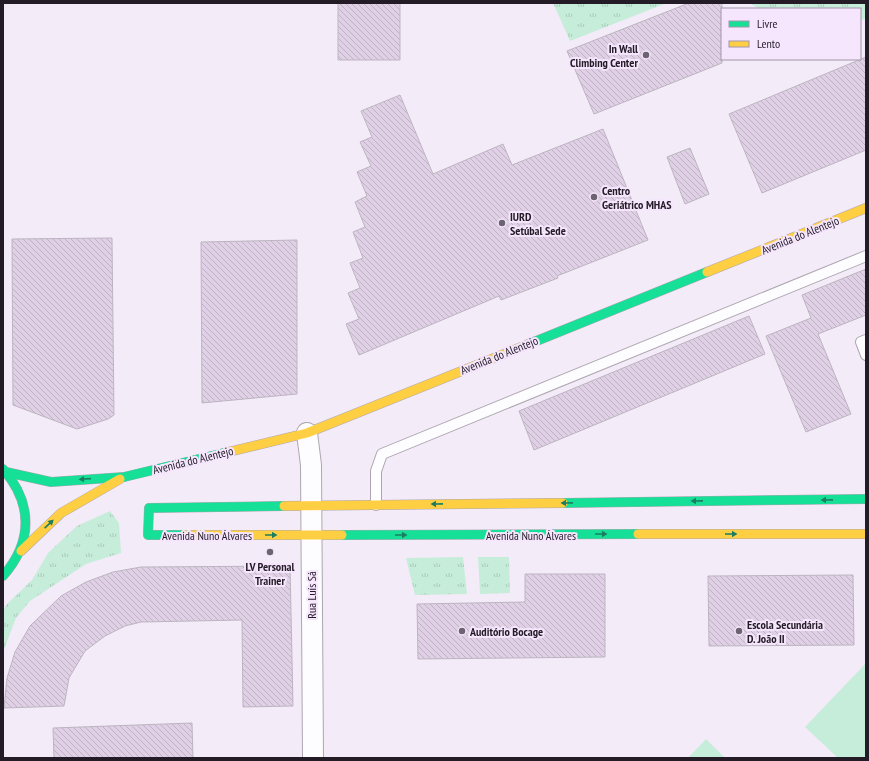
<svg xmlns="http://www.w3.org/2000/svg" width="869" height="761" viewBox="0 0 869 761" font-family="'PT Sans Narrow',sans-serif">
	<defs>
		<pattern id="grass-tufts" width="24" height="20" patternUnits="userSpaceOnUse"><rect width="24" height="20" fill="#c6edd9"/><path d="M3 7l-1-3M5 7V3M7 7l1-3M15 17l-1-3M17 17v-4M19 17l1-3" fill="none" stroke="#aacbba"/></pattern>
		<pattern id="building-back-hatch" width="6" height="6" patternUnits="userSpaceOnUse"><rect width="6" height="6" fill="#dfd0e5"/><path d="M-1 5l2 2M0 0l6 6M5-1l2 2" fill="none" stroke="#bfb2c4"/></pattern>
	</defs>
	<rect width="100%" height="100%" fill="#f4ebf8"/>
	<path fill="url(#grass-tufts)" d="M553,3H667L570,41Z
		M750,3H866V19L860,20V9H759Z
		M110,511L119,523L121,553L86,564L30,601L16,618L3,652V610L7,604L32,580L48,553L77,526Z
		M463,557L467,594L415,595L406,558Z
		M478,557H509L510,593L480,594Z"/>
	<path fill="#c6edd9" d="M866,663V758H838L805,727Z
		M706,739L725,758H688Z"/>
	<path fill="url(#building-back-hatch)" stroke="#bcb5c0" d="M338,3H400V60H338Z
		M689,3H722V63L594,114L567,51Z
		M866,57V150L762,193L729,114Z
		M400,95L433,174L503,144L512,165L603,129L648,240L557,276L558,278L501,300L499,296L359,355L346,324L359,319L348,293L360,288L350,263L363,258L353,232L365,227L355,202L367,196L357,172L371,166L360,142L372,137L361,111Z
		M690,148L709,194L685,204L667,157Z
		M112,238L114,415L108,419L77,429L13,405L12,239Z
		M297,240V394L202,403L201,242Z
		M866,269V315L818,334L851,414L806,432L766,336L811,318L802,295Z
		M749,316L765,354L534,450L519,411Z
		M290,566L293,706L243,707L242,620L141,622L125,626L105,636L85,651L69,678L64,706L4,708L7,678L15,652L30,626L61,596L86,582L113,572L141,567Z
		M525,574H605V657L418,659L417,604L525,602Z
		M853,575L854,645L709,646L708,576Z
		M192,723L193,758H54L53,728Z"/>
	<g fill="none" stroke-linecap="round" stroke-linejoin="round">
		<g stroke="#ada6b0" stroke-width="12">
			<path id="lane" d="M866,340L861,342L866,355
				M376,505V471L382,454L866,256"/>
		</g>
		<g stroke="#ada6b0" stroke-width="22">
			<path id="street" d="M307,433L311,465L313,758"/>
		</g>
		<g stroke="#ada6b0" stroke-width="10">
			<path id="fast" d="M529,344L707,272
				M3,469C33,503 33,542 3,576
				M6,472L51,482L124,477L224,453
				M563,503L866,499
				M185,535H148L149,508L284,506
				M342,535L638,534"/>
		</g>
		<g stroke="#ada6b0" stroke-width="10">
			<path id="slow" d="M707,272L866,208
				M224,453L307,433L529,344
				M284,506L563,503
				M638,534H866
				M185,535H342
				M21,551L61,513L120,479"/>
		</g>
		<use href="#lane" stroke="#fdfcfe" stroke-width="10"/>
		<use href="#street" stroke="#fdfcfe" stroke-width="20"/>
		<use href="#fast" stroke="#16e098" stroke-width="9"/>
		<use href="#slow" stroke="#ffcf43" stroke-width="9"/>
	</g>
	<defs><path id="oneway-solid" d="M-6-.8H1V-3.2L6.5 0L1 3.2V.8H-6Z"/></defs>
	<g fill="#1c7e60">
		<use href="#oneway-solid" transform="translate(85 479) rotate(176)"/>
		<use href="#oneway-solid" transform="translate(827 500) rotate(179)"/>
		<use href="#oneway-solid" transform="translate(697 501) rotate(179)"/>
		<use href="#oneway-solid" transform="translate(567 503) rotate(179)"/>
		<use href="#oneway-solid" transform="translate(437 504) rotate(179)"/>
		<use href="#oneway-solid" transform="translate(49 524) rotate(-43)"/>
		<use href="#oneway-solid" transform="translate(601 534)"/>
		<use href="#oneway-solid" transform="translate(731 534)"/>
		<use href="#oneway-solid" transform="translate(271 535)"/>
		<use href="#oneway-solid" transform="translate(401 535)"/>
	</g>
	<g fill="#6c6470" stroke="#f6e6fd" stroke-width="1.5">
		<circle cx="646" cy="55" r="4"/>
		<circle cx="594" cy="197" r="4"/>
		<circle cx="502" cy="223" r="4"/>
		<circle cx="270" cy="552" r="4"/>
		<circle cx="462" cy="631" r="4"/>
		<circle cx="739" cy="631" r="4"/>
	</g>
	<g text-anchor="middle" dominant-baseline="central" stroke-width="4" stroke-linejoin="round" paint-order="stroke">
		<g font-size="12" font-weight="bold" fill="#231c27" stroke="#f6e6fd" text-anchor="start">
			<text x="638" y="48" text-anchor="end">In Wall<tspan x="638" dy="14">Climbing Center</tspan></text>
			<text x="602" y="190">Centro<tspan x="602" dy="14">Geriátrico MHAS</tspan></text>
			<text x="510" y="216">IURD<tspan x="510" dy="14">Setúbal Sede</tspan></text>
			<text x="270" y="566" text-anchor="middle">LV Personal<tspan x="270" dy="14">Trainer</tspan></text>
			<text x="747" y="624">Escola Secundária<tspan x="747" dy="14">D. João II</tspan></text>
			<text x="470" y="631">Auditório Bocage</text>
		</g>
		<g font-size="12" fill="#231c27" stroke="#f6e6fd">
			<text transform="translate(800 235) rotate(-22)">Avenida do Alentejo</text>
			<text transform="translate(499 355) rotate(-22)">Avenida do Alentejo</text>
			<text transform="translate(193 460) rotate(-14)">Avenida do Alentejo</text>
			<text x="207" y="535">Avenida Nuno Álvares</text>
			<text x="531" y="535">Avenida Nuno Álvares</text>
			<text transform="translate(311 595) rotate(-90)">Rua Luís Sá</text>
		</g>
	</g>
	<rect width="869" height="761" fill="none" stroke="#231c27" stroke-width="8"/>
	<rect x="721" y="8" width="140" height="52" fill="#f6e6fd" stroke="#a295a7"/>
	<rect x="729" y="21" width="20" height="6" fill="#16e098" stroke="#a295a7"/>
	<text x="757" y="28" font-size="12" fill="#231c27">Livre</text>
	<rect x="729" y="41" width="20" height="6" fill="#ffcf43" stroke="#a295a7"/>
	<text x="757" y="48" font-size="12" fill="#231c27">Lento</text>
</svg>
